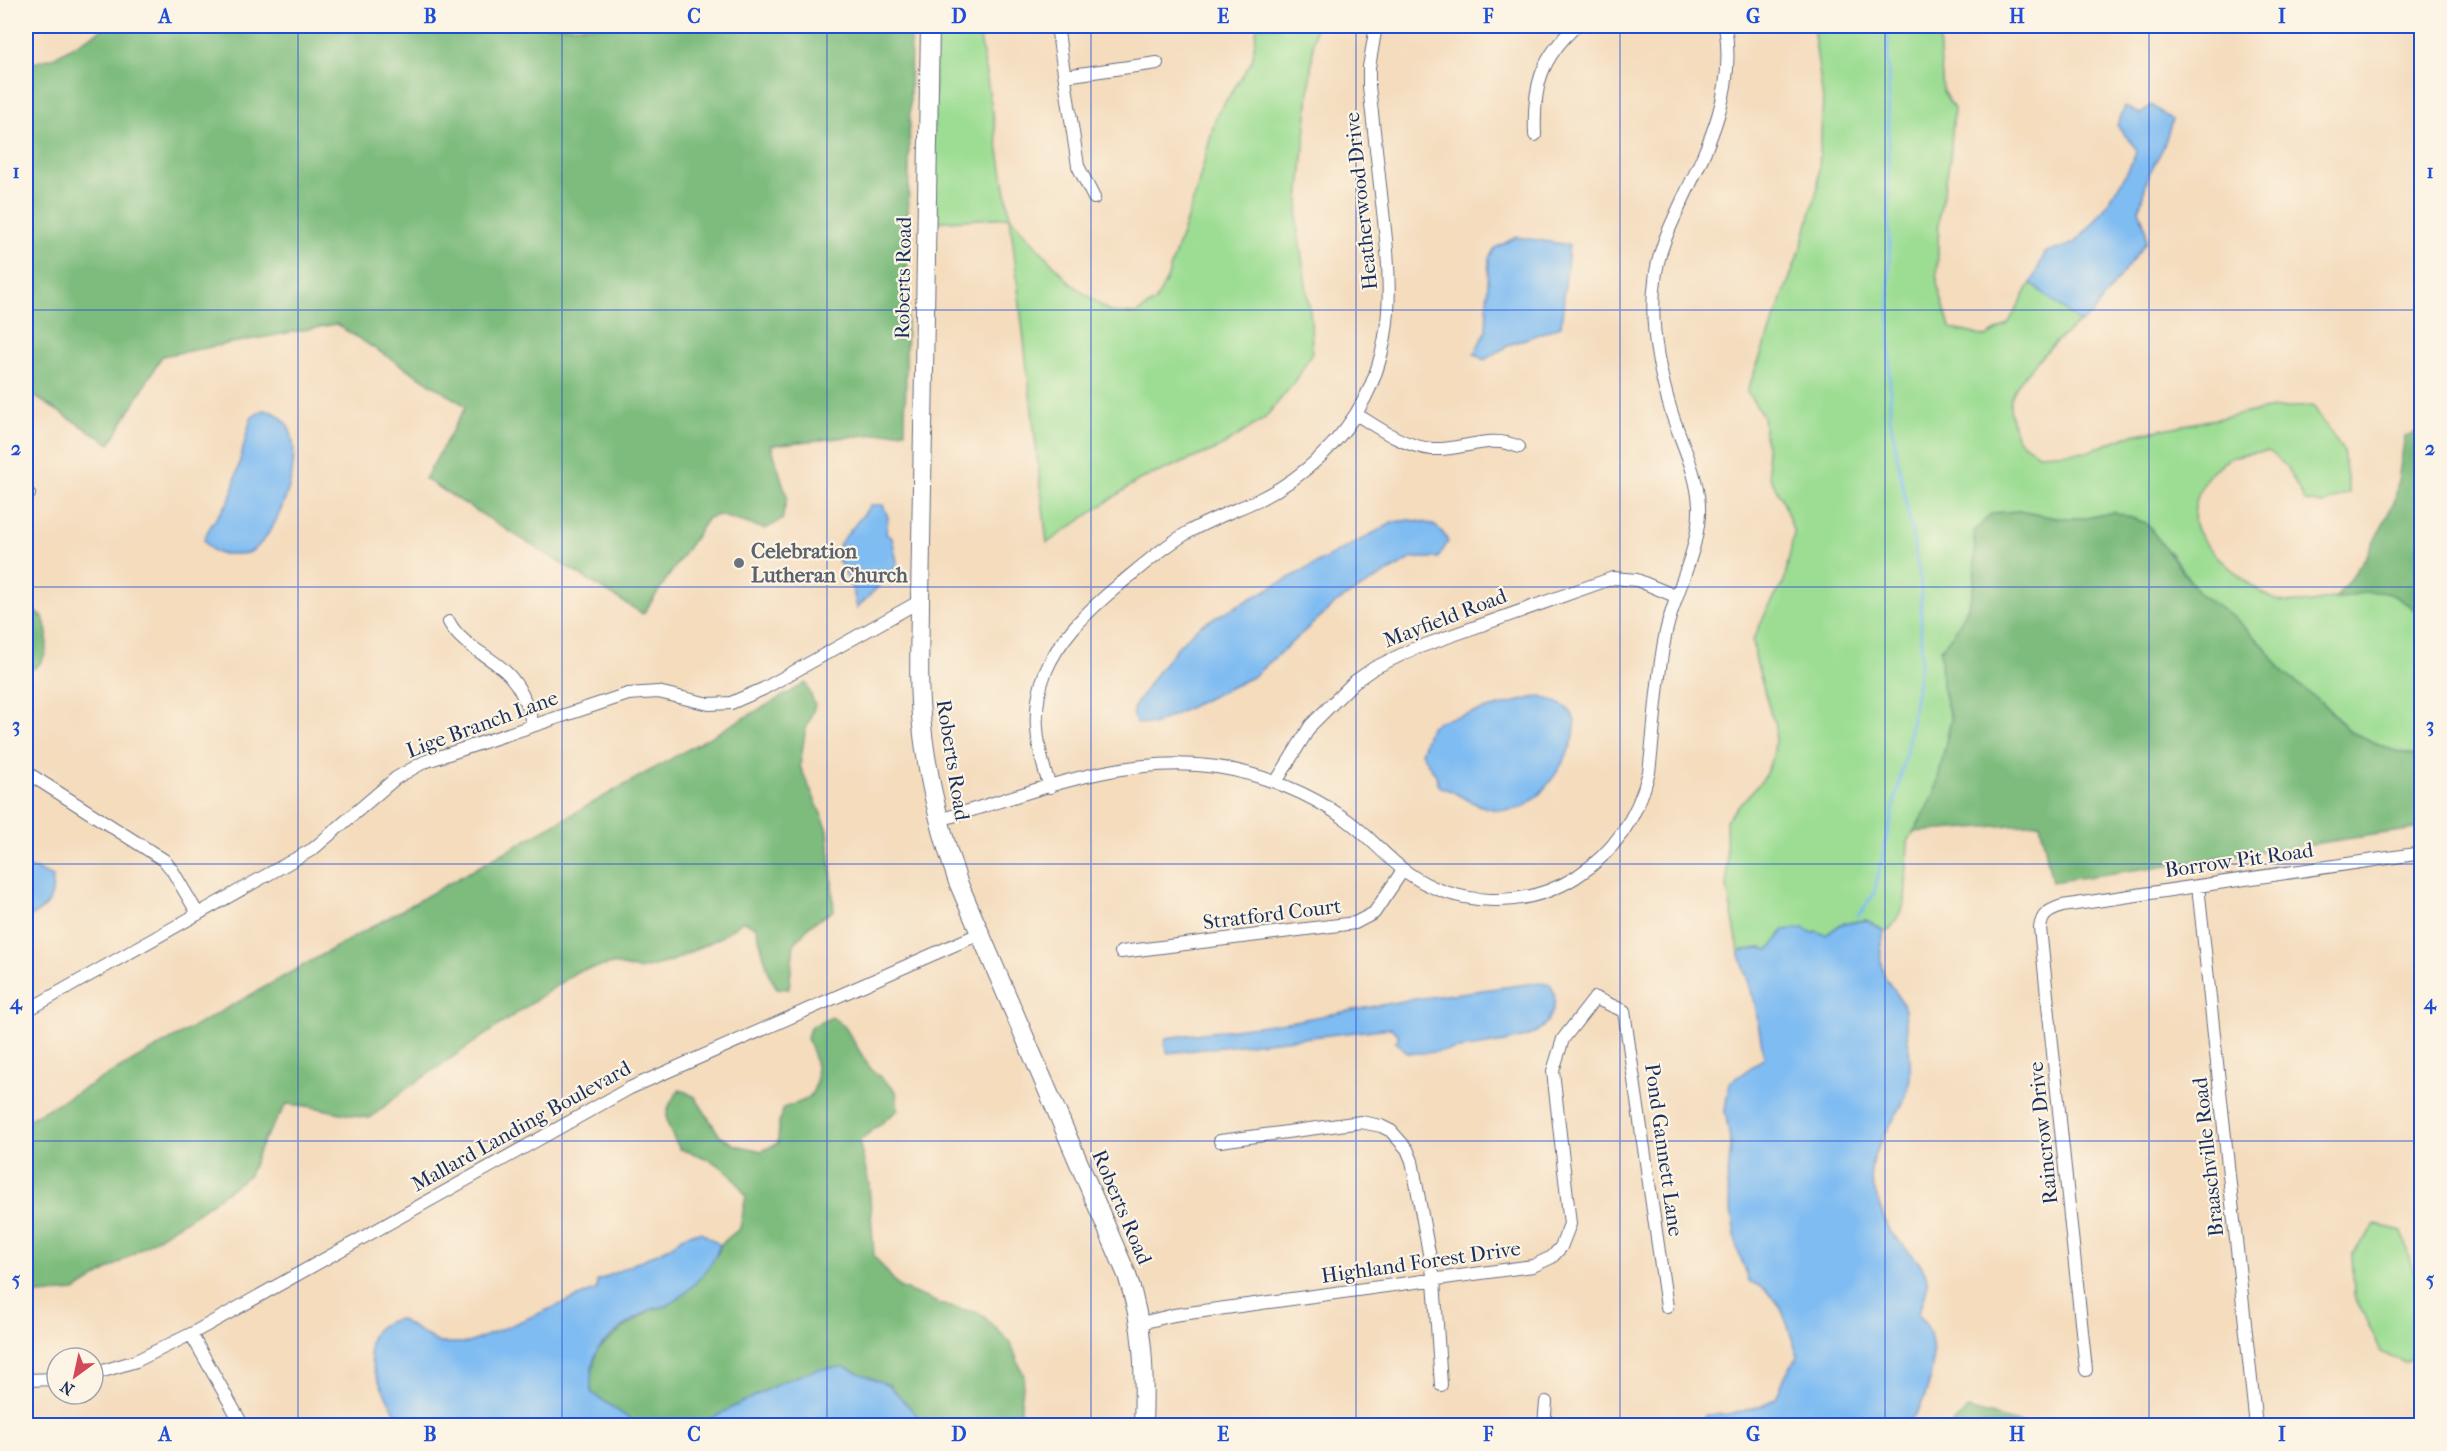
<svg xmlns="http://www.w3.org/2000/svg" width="2447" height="1451" viewBox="0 0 2447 1451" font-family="'IM FELL French Canon',serif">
	<rect width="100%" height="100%" fill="#fcf5e5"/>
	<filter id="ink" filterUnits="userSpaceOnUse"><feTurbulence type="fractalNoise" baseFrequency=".0167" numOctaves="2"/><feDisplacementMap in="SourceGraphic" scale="12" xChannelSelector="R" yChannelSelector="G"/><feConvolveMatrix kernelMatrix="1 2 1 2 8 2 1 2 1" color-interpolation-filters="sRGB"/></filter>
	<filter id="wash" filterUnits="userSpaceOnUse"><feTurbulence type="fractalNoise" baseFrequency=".008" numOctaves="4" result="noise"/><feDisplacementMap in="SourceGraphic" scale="24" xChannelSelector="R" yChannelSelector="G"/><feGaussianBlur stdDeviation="1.35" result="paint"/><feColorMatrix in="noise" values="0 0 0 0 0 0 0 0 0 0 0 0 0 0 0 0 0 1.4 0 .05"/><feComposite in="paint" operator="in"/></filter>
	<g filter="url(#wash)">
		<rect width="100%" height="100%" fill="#f4dcbd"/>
		<path fill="#9cdd93" stroke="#5c8678" stroke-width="1.5" d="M935,26H978L1010,217L1070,283L1110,312L1136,314L1155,302L1166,281L1196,192L1216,116L1252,61L1257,26H1315L1297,224L1311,319L1312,352L1297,379L1264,419L1219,448L1139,480L1047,543L1010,217L932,222Z
			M1813,26H1938L1943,91L1954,109L1950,159L1939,215L1937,283L1950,328L1986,337L2008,324L2031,283L2080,323C2061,335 2011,382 2010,404C2010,415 2014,427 2016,437L2038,454L2090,451L2127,436L2273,408L2313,406L2343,450L2349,493L2323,504L2305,501L2286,466L2268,451C2238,455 2233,452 2211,473C2198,485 2189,516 2198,532C2208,552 2259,596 2280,601C2311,610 2360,586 2384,592C2399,595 2409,605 2421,615V757L2392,750L2351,732L2322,703L2284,673L2264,646L2237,620L2199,593L2170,552L2115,512L2086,518H2056L2018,511L1992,513L1974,532C1977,585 1976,607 1941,650L1942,686L1951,720L1935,793L1908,842L1905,904L1890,930L1884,931L1867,920L1841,924L1826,935C1809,933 1802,928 1784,931L1769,950L1760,948L1739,951L1727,887L1726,820L1764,778L1774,753L1776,724L1771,715L1756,661L1753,640L1768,608L1784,582L1794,533L1783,501L1769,476L1763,416L1747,392L1802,245L1818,186L1823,100Z
			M2376,1225L2402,1231L2411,1265L2421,1283V1354L2404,1363L2381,1351L2354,1295L2352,1254Z"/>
		<path fill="#7dbc7d" stroke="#4c766e" stroke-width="1.5" d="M108,26H911L905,431L771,445L787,497L782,520L765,529L719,515L708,518L643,614L425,479L466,406L336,324L162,356L110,444L26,391V65L55,57Z
			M2421,431V615C2386,586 2379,589 2335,599L2366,557L2395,500L2405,436Z
			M2019,511L2056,518H2086L2115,512L2146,523L2199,593L2237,620L2264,646L2284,673L2322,703L2351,732L2392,750L2421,757V828L2052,882L2040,823L1914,832L1935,793L1951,720L1942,686L1941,649C1976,607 1977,585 1974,532L1992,513Z
			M26,607L43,617C49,634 51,658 33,669L26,664Z
			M806,683L815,705L805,732L800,766L828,830L834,910L810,925L794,944L789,989L777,988L770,977L756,927L743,921L721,937L672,961L639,970L614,964L578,971L405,1090L370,1118C340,1115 317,1105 287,1104L263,1141L249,1175L200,1211L75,1291L26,1295V1121Z
			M832,1017L845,1027L869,1067L896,1091L898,1110L859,1141L869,1184L874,1256L899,1287L946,1306L980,1313L1010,1342L1024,1376L1019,1425H926L889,1385L784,1381L698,1426L638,1425L591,1392L590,1380L597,1350L622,1329L652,1309L667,1306L718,1253L720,1245L740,1228L746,1196C728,1166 713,1159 680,1149C665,1124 660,1113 680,1089L695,1097L720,1136L735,1145L762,1151L778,1143L779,1122L783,1108C791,1105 804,1102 809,1097C824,1081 814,1054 807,1038L810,1027Z
			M1968,1409L2025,1425H1951Z"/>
		<path fill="#7fbcf2" stroke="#4d76a8" stroke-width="1.5" d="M2151,105L2172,120L2163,148L2148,176L2139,210L2146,229V242L2092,314L2080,323L2031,283L2045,253C2054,248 2067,248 2075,242C2097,223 2127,177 2137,150L2117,125L2125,107L2141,114Z
			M1516,237L1569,245L1561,326L1511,344L1484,360L1474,354L1486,331L1489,258L1495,248Z
			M263,410C321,417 285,529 252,551C247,555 236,554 230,554C216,555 211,551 204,540C210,522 221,514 230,499L251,418Z
			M871,505H883L888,517L886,534L892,538L897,562L894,571L857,608C854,588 847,573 836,556L840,543Z
			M1409,520C1428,522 1441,524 1448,542L1438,558H1412L1337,602L1254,676L1153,725L1138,723L1133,717V709C1153,678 1171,649 1201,625L1394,522Z
			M1540,696C1550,700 1565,704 1572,714C1587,736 1543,801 1520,808C1495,815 1476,805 1455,793C1450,789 1444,790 1439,786L1436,775L1421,753L1430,727L1439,721Z
			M26,865L53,877C53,905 48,906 26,919Z
			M1867,920L1884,931C1881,947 1877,967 1888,982C1895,992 1902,998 1905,1010C1906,1037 1915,1066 1907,1092C1900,1118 1869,1147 1871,1175C1871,1181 1886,1226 1889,1230C1916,1263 1942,1268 1917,1314C1921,1319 1926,1324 1928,1329C1940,1354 1928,1414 1902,1425H1699L1706,1415L1731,1414L1761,1406L1776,1398L1785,1376L1798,1355C1784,1322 1787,1297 1749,1281L1737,1248L1727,1186L1731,1145L1725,1111L1729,1083L1764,1058L1755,1004L1739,951L1760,948L1769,950L1784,930L1803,928L1813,933L1816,931L1826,935L1841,924Z
			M1535,983L1550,984C1562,1003 1549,1028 1528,1036C1508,1043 1428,1055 1407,1053L1396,1042L1399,1036L1391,1028L1168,1053L1164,1044L1166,1038L1294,1021L1408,1000Z
			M701,1232L720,1245C714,1265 685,1298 666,1306C661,1308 656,1307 652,1309C639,1315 603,1339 597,1351C592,1362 590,1380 591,1392L638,1425H402C387,1394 339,1330 399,1319L439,1343H469L597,1289V1281L666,1249L688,1234Z
			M844,1367L889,1385L926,1425H698L784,1381L818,1369Z"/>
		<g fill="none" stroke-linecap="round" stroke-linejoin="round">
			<path stroke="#7fbcf2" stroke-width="3" d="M1858,916L1874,894L1907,748L1921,662V583L1890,417L1888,26"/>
		</g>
	</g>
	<g filter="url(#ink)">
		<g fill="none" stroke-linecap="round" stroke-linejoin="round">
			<g stroke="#676c7f" stroke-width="14">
				<path id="minor" d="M1057,26L1078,166L1094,198
					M1065,76L1157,63
					M1535,135C1533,87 1540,59 1576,26
					M1356,414C1380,429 1403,446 1432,449C1462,451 1490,433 1519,447
					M26,493L29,494
					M449,622C461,645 487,654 505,671C521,686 527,704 533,725
					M26,772L164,860L172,870L198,914
					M1276,782L1311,725L1354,682L1374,668L1411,650L1613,578L1637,580L1675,596
					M1050,787C1017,693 1047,644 1120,584C1143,565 1166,545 1192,530C1214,518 1236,510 1258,500C1302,479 1343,441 1365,398C1397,335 1390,271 1382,203C1378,164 1373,125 1369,86V67L1376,26
					M939,820C1029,794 1122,753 1217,767C1263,774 1309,793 1347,820C1368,835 1384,855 1405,871C1454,907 1524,910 1576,877C1615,852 1638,816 1649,772C1655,726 1656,678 1666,632C1675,591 1701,547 1699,505C1697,473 1682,444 1672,414C1659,372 1649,324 1655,280C1658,250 1671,225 1683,199C1710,143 1736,89 1725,26
					M2198,886L2256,1426
					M1121,952L1355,923L1374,913L1403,870
					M26,1011L313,849L396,778L424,762L628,694L658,692L709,704L731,703L763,689L920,601
					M1220,1141L1361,1122L1381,1126L1391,1131L1407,1149L1412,1161L1434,1280L1441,1385
					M1141,1323L1174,1315L1533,1266L1552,1257L1561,1247L1570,1224L1553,1071L1563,1039L1595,998L1624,1011L1667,1307
					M191,1334L243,1426
					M2086,1370L2040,928C2042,913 2049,911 2062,906L2422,853
					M93,1374L136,1361L191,1334L630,1088L979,934
					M26,1380L57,1379
					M1544,1426L1546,1402"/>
			</g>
			<g stroke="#676c7f" stroke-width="20">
				<path id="primary" d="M930,26L920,601C920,635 918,669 920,703C924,764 938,824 958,882L1127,1275C1144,1326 1145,1373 1143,1426"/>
			</g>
			<use href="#minor" stroke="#fff" stroke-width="12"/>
			<use href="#primary" stroke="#fff" stroke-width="18"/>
		</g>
	</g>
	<path fill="none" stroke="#1d4ed8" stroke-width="1.5" stroke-opacity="0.55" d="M298,26V1426M562,26V1426M827,26V1426M1091,26V1426M1356,26V1426M1620,26V1426M1885,26V1426M2149,26V1426M26,310H2422M26,587H2422M26,864H2422M26,1141H2422"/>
	<circle fill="#6b7280" stroke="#fcf5e5" stroke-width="2" cx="739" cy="563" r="6"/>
	<g text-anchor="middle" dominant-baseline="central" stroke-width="4.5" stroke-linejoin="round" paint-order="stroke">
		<g font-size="21" fill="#1b2f5e" stroke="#fcf5e5">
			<text transform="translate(1361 201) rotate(-96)">Heatherwood Drive</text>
			<text transform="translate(903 278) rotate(-89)">Roberts Road</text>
			<text transform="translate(1445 618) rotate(-21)">Mayfield Road</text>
			<text transform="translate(482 724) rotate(-20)">Lige Branch Lane</text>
			<text transform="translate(953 760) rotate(81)">Roberts Road</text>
			<text transform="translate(2239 860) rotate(-8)">Borrow Pit Road</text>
			<text transform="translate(1272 914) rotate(-7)">Stratford Court</text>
			<text transform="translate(521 1126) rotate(-29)">Mallard Landing Boulevard</text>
			<text transform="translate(2043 1133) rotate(-96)">Raincrow Drive</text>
			<text transform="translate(1664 1150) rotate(82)">Pond Gannett Lane</text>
			<text transform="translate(2208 1157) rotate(-96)">Braaschville Road</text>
			<text transform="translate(1122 1207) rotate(67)">Roberts Road</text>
			<text transform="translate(1421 1262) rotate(-8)">Highland Forest Drive</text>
		</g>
		<g font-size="21" font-weight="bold" fill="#5b616d" stroke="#fcf5e5" text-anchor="start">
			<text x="751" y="551">Celebration<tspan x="751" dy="24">Lutheran Church</tspan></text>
		</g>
	</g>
	<rect width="2447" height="1451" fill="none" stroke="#fcf5e5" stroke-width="66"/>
	<g transform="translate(75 1376) rotate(213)"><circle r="28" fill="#fcf5e5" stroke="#a2a6af" stroke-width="1.5"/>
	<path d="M0-4.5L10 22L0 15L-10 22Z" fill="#d1495b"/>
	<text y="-9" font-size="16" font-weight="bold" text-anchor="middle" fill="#1b2f5e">N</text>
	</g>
	<rect x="33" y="33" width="2381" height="1385" fill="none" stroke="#1d4ed8" stroke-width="2"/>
	<g font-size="20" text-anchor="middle" font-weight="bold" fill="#1d4ed8">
		<text x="165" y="23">A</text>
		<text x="430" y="23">B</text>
		<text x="694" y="23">C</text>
		<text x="959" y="23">D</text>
		<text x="1223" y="23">E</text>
		<text x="1488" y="23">F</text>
		<text x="1753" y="23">G</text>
		<text x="2017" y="23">H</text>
		<text x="2282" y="23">I</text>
		<text x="16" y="178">1</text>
		<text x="2430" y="178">1</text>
		<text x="16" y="455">2</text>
		<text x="2430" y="455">2</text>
		<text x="16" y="732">3</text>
		<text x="2430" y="732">3</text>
		<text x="16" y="1009">4</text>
		<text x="2430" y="1009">4</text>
		<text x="16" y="1286">5</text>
		<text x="2430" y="1286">5</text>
		<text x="165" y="1441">A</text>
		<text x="430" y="1441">B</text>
		<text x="694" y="1441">C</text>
		<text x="959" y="1441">D</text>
		<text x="1223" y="1441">E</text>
		<text x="1488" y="1441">F</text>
		<text x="1753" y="1441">G</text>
		<text x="2017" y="1441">H</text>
		<text x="2282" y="1441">I</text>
	</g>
</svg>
